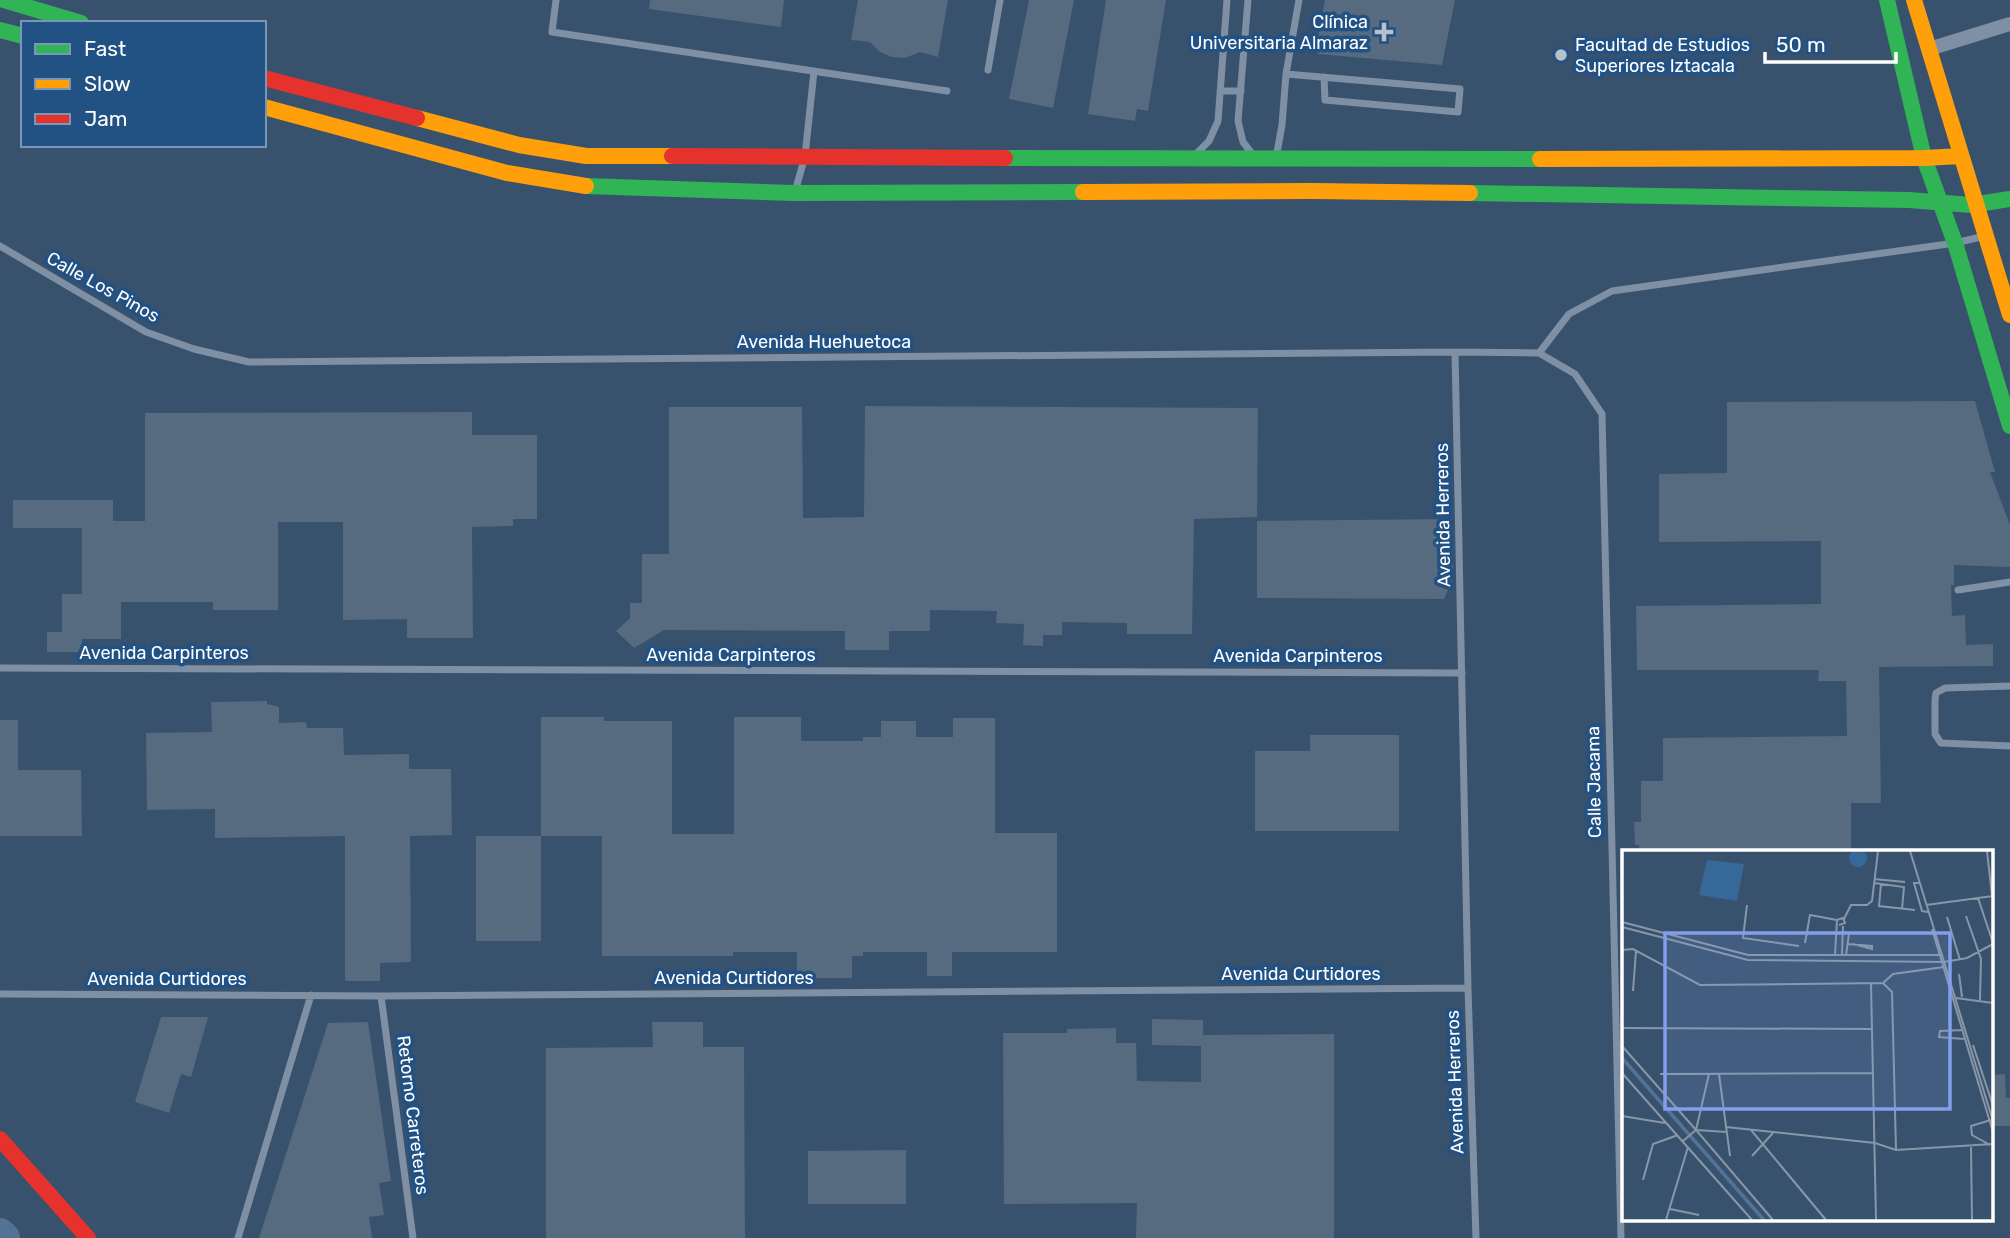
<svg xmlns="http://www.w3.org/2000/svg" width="2010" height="1238" viewBox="0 0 2010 1238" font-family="Rubik,sans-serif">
	<rect width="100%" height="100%" fill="#38526e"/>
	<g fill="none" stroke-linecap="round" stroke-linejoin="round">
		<path stroke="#537396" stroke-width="32" d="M0,1234L4,1238"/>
	</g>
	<path fill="#566a80" d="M650,0H784L781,27L649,9Z
		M858,0H948L938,57L920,52L905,58L892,57L880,52L870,42L851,40Z
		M1029,0H1074L1053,108L1009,99Z
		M1106,0H1166L1148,111L1137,109L1135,121L1088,114Z
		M1325,0H1455L1442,65L1318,54L1316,49Z
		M1975,401L1995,472H1990L2010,525V567L1954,565V585H1951L1952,616L1965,615L1966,645L1993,644V666L1879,667L1881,803H1851V851H1639V845H1635L1634,822H1641V781H1663V738L1847,736L1846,681H1818L1819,670H1637L1636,606L1821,604V541L1659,542V474L1727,473V402Z
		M865,406L1258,408L1257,517L1194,519L1192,634H1127V623L1062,622V635H1043V646L1023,645L1024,624L996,623L997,611L930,610V631H889V650H845V631L664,630L634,648L616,631L630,618V603H642V554H669V407H802L803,518L864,517Z
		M472,412V435H537V519H513V526L472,527L473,638H407V619L343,620V522H278V610H213V602H121V639H82V652H47V632H62V594H82V528H13V500H113V521H145V413Z
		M1452,519L1453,578L1444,599L1257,598V521Z
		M267,701V704L279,707V723L306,722L307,728H343L344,755L409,754V769H451L452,835L410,836L411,962L380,963V981H345V836L215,838V809L147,810L146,733L212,732L211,702Z
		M541,717H604V721H672V834H734V717H801V741H863V737H881V721H916V737H953V718H995V833H1057V952H952V976H927V952H863V956H852V978H797V952H733V956H602V836H541Z
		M0,720H18V770H81L82,836H0Z
		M1310,735H1399V831H1255V751H1310Z
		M476,836H541V941H476Z
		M161,1017H208L191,1077L181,1074L169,1113L135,1102Z
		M1152,1019L1203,1020V1035L1334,1034V1238H1136L1137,1203L1004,1204L1003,1033H1067V1029L1116,1028V1043H1136L1137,1081L1201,1082V1046L1152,1045Z
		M368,1022L391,1181L379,1183L384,1215L369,1217L372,1238H259L328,1023Z
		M652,1022H703V1047H744L745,1238H546V1048L653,1047Z
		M2005,1074L2006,1098H2010V1126H1991V1075Z
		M906,1150V1204H808V1151Z"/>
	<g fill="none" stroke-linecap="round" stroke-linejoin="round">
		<path stroke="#7f90a4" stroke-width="7" d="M556,0L552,32L947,91
			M1248,0L1238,121L1243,142L1253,155
			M988,70L1000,0
			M1286,74L1460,89L1458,112L1325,100L1324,77
			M1221,91H1241
			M1195,155L1209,141L1218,121L1227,0
			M1276,158L1282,125L1286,74L1299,0
			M795,192L805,156L814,71
			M0,246L146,332L194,349L249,362L1455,352L1539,353L1575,374L1602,414L1621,1238
			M1455,352L1468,988L1476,1238
			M1539,353L1569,314L1612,291L1955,243L1985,236
			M1958,590L2010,582
			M0,668L1462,673
			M2010,686L1945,688L1936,693L1935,699V734L1941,743L2010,746
			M0,994L381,996L1468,988
			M381,996L413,1238
			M238,1238L311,995"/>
		<path stroke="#7f90a4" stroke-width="14" d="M1929,49L2010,24"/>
		<path stroke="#30b455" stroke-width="16" d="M4,0L81,23
			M1887,0L1924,158L1955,243L2010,426
			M0,30L23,36
			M1005,158L1540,159
			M586,186L795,193L1083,192
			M1470,193L1909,200L1971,205L2010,199"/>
		<path stroke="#ff9f0a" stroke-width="16" d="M1914,0L2010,315
			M264,107L507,173L586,186
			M417,118L519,145L586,156H672
			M1540,159L1924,158L1961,156
			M1083,192L1311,191L1470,193"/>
		<path stroke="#e5322d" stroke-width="16" d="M264,78L417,118
			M672,156L1005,158
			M0,1139L88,1238"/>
	</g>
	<g fill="#b9c2cc" stroke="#225184" stroke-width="2.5">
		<path d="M1380.5 21.5h7v7h7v7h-7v7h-7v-7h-7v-7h7z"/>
		<circle cx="1561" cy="55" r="7"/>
	</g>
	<g text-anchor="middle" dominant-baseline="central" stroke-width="7" stroke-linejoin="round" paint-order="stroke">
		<g font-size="18" fill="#fff" stroke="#225184" text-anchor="end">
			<text x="1368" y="22">Clínica<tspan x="1368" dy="21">Universitaria Almaraz</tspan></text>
			<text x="1575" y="45" text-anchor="start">Facultad de Estudios<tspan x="1575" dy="21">Superiores Iztacala</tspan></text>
		</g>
		<g font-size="18" fill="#fff" stroke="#225184">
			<text transform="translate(103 287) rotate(29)">Calle Los Pinos</text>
			<text x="824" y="342">Avenida Huehuetoca</text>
			<text transform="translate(1443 515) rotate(-91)">Avenida Herreros</text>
			<text x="164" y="653">Avenida Carpinteros</text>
			<text x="731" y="655">Avenida Carpinteros</text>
			<text x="1298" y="656">Avenida Carpinteros</text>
			<text transform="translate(1594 782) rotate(-91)">Calle Jacama</text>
			<text x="1301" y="974">Avenida Curtidores</text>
			<text x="734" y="978">Avenida Curtidores</text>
			<text x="167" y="979">Avenida Curtidores</text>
			<text transform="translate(1455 1082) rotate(-92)">Avenida Herreros</text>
			<text transform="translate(413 1115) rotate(83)">Retorno Carreteros</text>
		</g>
	</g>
	<g transform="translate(1622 850)">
		<rect width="371" height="371" fill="#38526e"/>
		<path d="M227 8a9 9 0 1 1 18 0a9 9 0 1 1-18 0ZM85,10L122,14L115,51L77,45Z" fill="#36689a"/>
		<path fill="none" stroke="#537396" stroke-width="3.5" d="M0,208L142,370"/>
		<path fill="none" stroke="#8897a8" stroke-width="2" d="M288,1L371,271M365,1L370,46M252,29L283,32M252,33L282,37L280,59M298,33H292L300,61L306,62M259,34L257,56L293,60M356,48L371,93M125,55L121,88L177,96M304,55L371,46M344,66L359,109L358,150M325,67L338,110M222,69L229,55H245L250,51L256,1M0,72L126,105H321M0,77L126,110L322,112L345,108L371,94M310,79L371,282M183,93L188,65L215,70M225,94L250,96V99L231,94M0,100L11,99L78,135L261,133L271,124L322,117M220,104L221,76M213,105L215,70L221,68L223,73L217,75M224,106L227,83M337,124L340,147M249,133L254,370M261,133L270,142L274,300M11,141L14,101M334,148L371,153M0,178L250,179M341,180L318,181L317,187L342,189M351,195L371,256M0,196L74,280L61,291M0,223L130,370M38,224L251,223M87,224L74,280L151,370M97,224L108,306M0,266L43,273M104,277L253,293L274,300L371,294M74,280L105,282M129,280L204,370M368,295L350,285L349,276L369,270M349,297L350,370M130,306L151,283M21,330L31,294L56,285M48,359L77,365M44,370L66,297"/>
		<path fill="#839eea" fill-opacity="0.15" stroke="#839eea" stroke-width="3.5" d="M43,83H328V259H43Z"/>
		<rect width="371" height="371" fill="none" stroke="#fff" stroke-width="3.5"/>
	</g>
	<rect x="21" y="21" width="245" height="126" fill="#225184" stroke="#7a97b5" stroke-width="2"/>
	<rect x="35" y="44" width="35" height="10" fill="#30b455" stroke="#7a97b5" stroke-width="2"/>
	<text x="84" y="56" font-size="21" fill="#ffffff">Fast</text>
	<rect x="35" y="79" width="35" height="10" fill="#ff9f0a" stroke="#7a97b5" stroke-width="2"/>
	<text x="84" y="91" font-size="21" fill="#ffffff">Slow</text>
	<rect x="35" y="114" width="35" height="10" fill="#e5322d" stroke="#7a97b5" stroke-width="2"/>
	<text x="84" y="126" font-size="21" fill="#ffffff">Jam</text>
	<path d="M1765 52v10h131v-10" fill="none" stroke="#ffffff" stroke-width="3.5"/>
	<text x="1776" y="52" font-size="21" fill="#ffffff" stroke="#225184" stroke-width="5" paint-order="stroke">50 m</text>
</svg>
